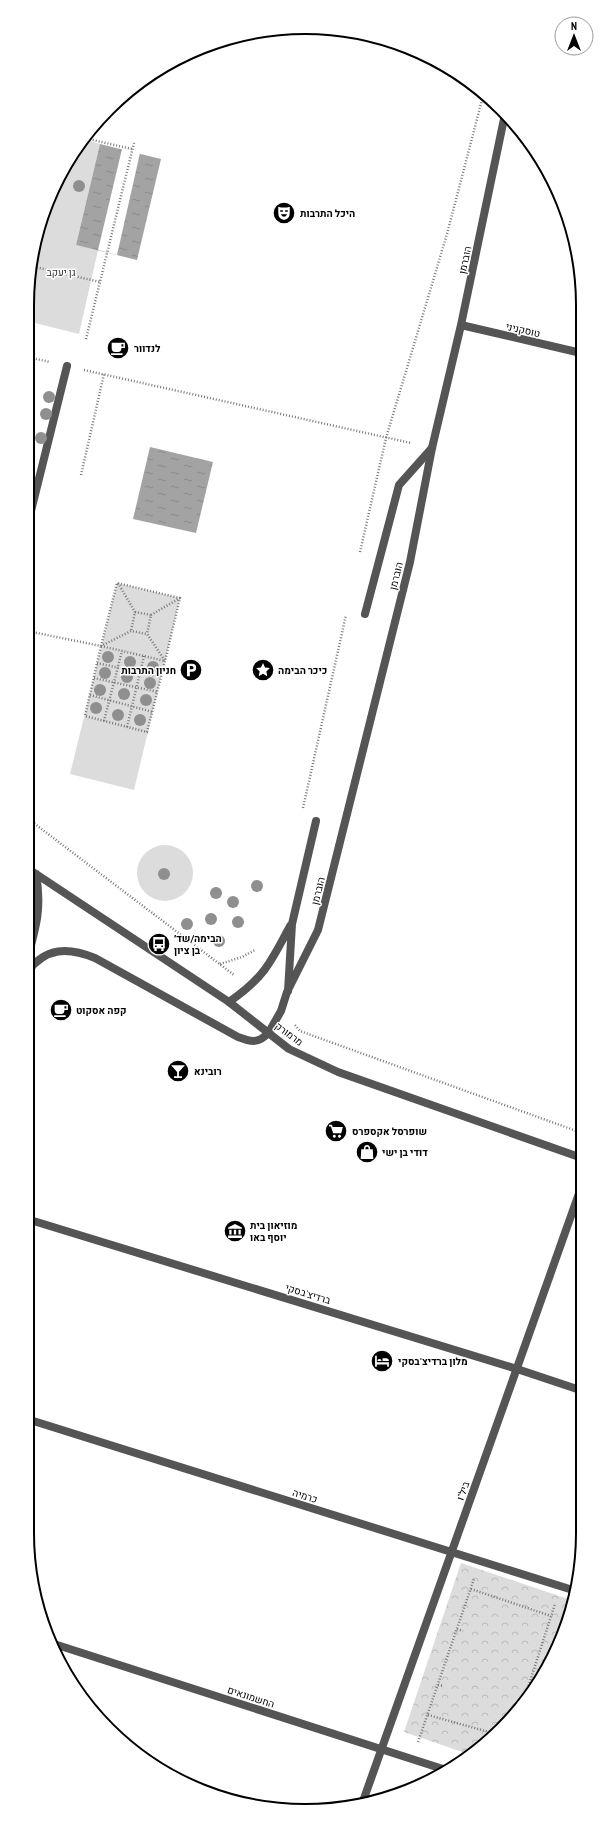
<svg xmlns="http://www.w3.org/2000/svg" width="610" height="1838" viewBox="0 0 610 1838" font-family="'PT Sans Narrow',Heebo,sans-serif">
	<defs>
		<pattern id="park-crowns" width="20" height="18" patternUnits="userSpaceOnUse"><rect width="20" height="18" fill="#dcdcdc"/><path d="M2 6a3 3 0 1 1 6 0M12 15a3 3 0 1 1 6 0" fill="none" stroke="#bbb"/></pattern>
		<pattern id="water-ripples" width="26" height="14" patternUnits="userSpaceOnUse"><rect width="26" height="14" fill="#a3a3a3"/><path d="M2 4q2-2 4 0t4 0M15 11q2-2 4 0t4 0" fill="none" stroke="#8b8b8b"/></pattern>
	</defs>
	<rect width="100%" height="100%" fill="#fff"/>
	<path fill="url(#park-crowns)" d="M461,1563L574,1601L560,1643L536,1688L502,1729L471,1755L404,1732Z"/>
	<path fill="#dcdcdc" d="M83,139L100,144L76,245L98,250L79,334L27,321C27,280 33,237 48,199C54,184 65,164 74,150C77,146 80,144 83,139Z
		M117,583L180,598L134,790L70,774Z
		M137 873a28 28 0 1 1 56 0a28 28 0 1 1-56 0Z"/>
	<path fill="url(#water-ripples)" d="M100,144L161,159L137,260L76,245Z
		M150,447L213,462L196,533L133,519Z"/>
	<path fill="#fff" d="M122,149L140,153L117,255L98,250Z"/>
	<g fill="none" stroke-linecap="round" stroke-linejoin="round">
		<path stroke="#777" stroke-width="2.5" stroke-dasharray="1 2" stroke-linecap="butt" d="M84,138L132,149
			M31,266L100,282
			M86,339L134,143
			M27,357L50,362
			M84,370L411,443
			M81,475L104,374
			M360,552L386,438L447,234L483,96
			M118,583L135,612L131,631
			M135,612L151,615L147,634
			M151,615L180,598
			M27,631L101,646L131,631L147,634L165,661
			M101,646L165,661L147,732L85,716Z
			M101,646L117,583L180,598L165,661
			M97,663L161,677
			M94,678L158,692
			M90,695L153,712
			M104,721L122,651
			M127,727L144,656
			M303,808L346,615
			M27,818L234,975
			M220,964L242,957L255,950
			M295,1025L300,1031L582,1133
			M471,1589L551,1616
			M457,1629L463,1631
			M438,1685L444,1686
			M523,1703L555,1604
			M428,1715L496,1734
			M418,1742L474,1579"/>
		<path stroke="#555" stroke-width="8" d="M365,614L399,485L432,448
			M288,991L292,924L316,821
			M229,1002C264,978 271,962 290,926"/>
		<path stroke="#555" stroke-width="8" d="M27,527L67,366"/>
		<path stroke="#555" stroke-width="8" d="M461,325L581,353
			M269,1032L281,1011L287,992L318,930L410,562L432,448L461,325L505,114
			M27,1219L517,1369L583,1391
			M27,1419L576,1591
			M362,1804L582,1185"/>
		<path stroke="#555" stroke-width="8" d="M27,868L229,1002L289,1049L338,1072L582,1158
			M27,960C36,927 42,909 36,874
			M27,972C46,947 68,947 95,958L238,1037C251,1042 259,1044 269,1032
			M51,1643L446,1770"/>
	</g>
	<g fill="#8f8f8f">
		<circle cx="79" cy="186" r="6"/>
		<circle cx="49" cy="397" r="6"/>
		<circle cx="46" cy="414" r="6"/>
		<circle cx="41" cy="438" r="6"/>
		<circle cx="108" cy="657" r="6"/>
		<circle cx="130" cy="662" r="6"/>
		<circle cx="153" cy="667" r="6"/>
		<circle cx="105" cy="673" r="6"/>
		<circle cx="127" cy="677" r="6"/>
		<circle cx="150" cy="683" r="6"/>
		<circle cx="100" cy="690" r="6"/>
		<circle cx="124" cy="694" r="6"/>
		<circle cx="146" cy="700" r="6"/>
		<circle cx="96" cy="708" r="6"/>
		<circle cx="118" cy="715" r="6"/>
		<circle cx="140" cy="720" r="6"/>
		<circle cx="164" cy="874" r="6"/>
		<circle cx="257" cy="886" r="6"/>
		<circle cx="216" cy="893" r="6"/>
		<circle cx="233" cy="902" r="6"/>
		<circle cx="211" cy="919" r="6"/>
		<circle cx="238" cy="922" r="6"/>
		<circle cx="187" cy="924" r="6"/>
		<circle cx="219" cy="941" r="6"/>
	</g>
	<defs>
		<g id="theatre-disc" transform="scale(1.15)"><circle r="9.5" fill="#000" stroke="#fff"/><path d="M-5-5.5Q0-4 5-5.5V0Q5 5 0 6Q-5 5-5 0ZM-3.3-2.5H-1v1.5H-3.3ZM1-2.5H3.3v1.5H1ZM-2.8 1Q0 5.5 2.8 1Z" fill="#fff"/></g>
		<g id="cafe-disc" transform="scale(1.15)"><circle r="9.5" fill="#000" stroke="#fff"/><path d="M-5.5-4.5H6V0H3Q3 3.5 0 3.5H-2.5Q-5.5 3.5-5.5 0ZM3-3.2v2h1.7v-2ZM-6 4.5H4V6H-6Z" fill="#fff"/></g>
		<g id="parking-disc" transform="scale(1.15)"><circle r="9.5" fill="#000" stroke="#fff"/><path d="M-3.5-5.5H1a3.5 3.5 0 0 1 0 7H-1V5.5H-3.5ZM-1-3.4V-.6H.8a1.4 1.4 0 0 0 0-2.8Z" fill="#fff"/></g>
		<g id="sight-disc" transform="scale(1.15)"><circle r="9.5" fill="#000" stroke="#fff"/><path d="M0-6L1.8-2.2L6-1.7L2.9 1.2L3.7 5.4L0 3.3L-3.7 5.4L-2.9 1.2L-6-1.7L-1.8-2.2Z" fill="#fff"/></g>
		<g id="bus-disc" transform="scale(1.15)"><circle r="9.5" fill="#000" stroke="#fff"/><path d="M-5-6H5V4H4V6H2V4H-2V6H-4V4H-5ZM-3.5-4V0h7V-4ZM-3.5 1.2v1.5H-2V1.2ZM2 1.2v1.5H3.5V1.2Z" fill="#fff"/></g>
		<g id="bar-disc" transform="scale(1.15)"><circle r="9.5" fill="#000" stroke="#fff"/><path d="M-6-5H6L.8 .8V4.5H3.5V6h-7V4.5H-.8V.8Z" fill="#fff"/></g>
		<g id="supermarket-disc" transform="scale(1.15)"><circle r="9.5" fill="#000" stroke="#fff"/><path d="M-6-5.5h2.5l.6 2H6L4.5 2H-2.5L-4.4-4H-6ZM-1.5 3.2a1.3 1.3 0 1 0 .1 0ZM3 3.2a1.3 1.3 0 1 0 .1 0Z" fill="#fff"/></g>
		<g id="shop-disc" transform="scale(1.15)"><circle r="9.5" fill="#000" stroke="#fff"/><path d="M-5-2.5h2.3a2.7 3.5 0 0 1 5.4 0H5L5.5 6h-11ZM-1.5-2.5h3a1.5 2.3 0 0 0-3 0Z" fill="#fff"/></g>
		<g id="museum-disc" transform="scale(1.15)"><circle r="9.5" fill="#000" stroke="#fff"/><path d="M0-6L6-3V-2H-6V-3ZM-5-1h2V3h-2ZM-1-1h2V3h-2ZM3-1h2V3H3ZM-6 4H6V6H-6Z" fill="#fff"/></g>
		<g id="hotel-disc" transform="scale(1.15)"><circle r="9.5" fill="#000" stroke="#fff"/><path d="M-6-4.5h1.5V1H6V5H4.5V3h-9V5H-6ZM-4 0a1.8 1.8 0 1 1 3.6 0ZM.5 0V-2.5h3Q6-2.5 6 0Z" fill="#fff"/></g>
	</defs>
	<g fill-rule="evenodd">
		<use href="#theatre-disc" x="284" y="213"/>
		<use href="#cafe-disc" x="118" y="348"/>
		<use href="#parking-disc" x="191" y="670"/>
		<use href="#sight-disc" x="263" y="670"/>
		<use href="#bus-disc" x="159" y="944"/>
		<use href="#cafe-disc" x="61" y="1010"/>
		<use href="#bar-disc" x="178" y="1071"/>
		<use href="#supermarket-disc" x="336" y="1131"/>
		<use href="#shop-disc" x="367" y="1152"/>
		<use href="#museum-disc" x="235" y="1231"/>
		<use href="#hotel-disc" x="382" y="1361"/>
	</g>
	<g text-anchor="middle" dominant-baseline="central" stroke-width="3" stroke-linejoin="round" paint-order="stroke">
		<g font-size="10" font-weight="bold" fill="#000" stroke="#fff" text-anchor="start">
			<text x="300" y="213">היכל התרבות</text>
			<text x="134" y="348">לנדוור</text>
			<text x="176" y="670" text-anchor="end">חניון התרבות</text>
			<text x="278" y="670">כיכר הבימה</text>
			<text x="174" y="938">הבימה/שד׳<tspan x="174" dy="12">בן ציון</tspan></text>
			<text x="76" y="1010">קפה אסקוט</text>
			<text x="194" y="1071">רובינא</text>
			<text x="352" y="1131">שופרסל אקספרס</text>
			<text x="382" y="1152">דודי בן ישי</text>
			<text x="250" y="1225">מוזיאון בית<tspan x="250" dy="12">יוסף באו</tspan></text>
			<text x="398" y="1361">מלון ברדיצ'בסקי</text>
		</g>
		<g font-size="10" fill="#000" stroke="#fff">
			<text transform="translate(465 260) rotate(-78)">הוברמן</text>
			<text transform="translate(523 330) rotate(13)">טוסקניני</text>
			<text transform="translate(396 576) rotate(-76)">הוברמן</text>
			<text transform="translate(318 891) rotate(-76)">הוברמן</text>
			<text transform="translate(289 1034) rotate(36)">מרמורק</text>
			<text transform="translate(308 1294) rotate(17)">ברדיצ'בסקי</text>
			<text transform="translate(463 1491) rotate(-70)">ביל"ו</text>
			<text transform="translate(305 1496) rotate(17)">כרמיה</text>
			<text transform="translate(251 1697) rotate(18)">החשמונאים</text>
		</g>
		<g font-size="10" fill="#333" stroke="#fff">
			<text x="61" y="272">גן יעקב</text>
		</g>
	</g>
	<path d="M0 0H610V1838H0ZM305 34H305A271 271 0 0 1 576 305V1533A271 271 0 0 1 305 1804H305A271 271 0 0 1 34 1533V305A271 271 0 0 1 305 34Z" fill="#fff" fill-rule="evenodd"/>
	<path fill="none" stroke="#000" stroke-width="2" d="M305 34H305A271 271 0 0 1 576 305V1533A271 271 0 0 1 305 1804H305A271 271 0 0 1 34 1533V305A271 271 0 0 1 305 34Z"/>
	<g transform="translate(574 36)"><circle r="19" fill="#ffffff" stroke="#999999"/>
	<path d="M0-3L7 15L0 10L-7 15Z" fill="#000000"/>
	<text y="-6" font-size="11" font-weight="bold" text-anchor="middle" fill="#000000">N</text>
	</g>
</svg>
